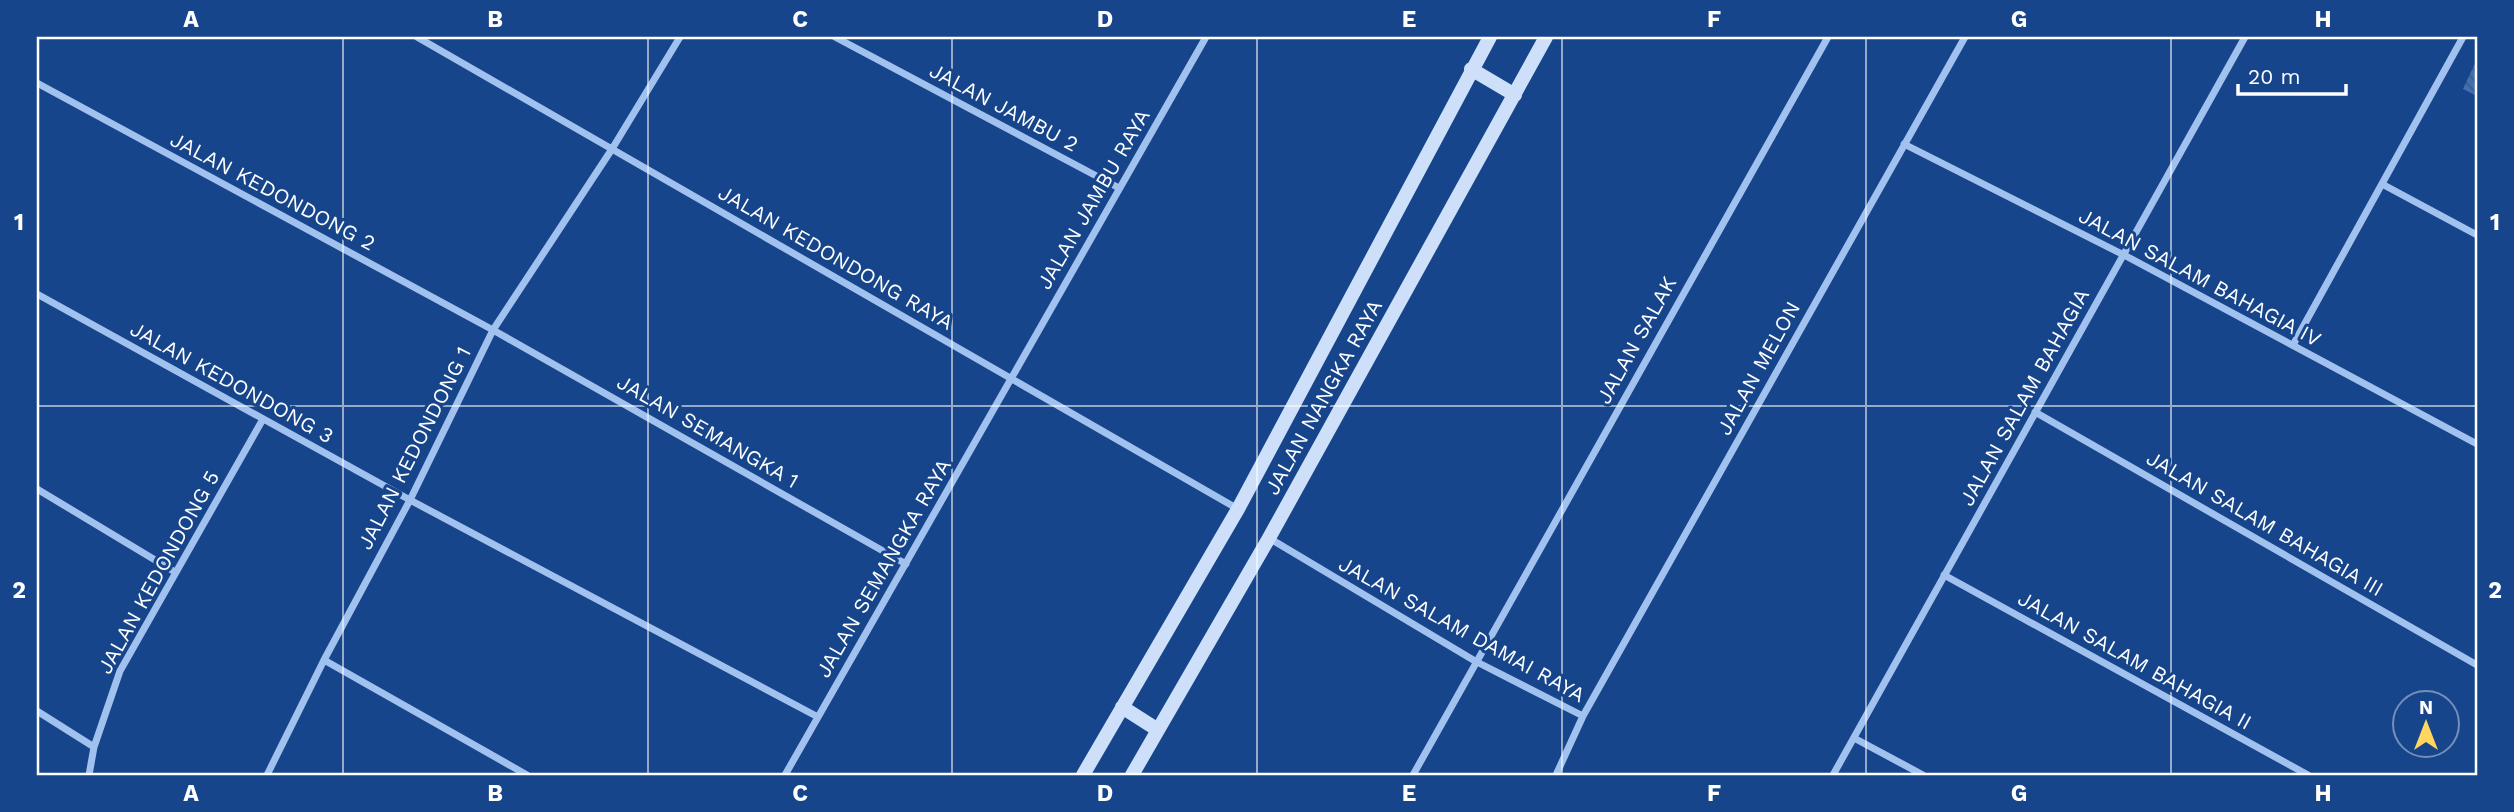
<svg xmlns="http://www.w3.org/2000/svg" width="2514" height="812" viewBox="0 0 2514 812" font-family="'Work Sans',sans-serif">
	<defs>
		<pattern id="building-back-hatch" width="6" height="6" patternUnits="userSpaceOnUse" patternTransform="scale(1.75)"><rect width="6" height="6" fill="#3f6fb4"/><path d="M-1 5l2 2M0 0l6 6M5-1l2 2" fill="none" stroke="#475a76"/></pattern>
	</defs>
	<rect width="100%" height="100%" fill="#17458b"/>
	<path fill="url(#building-back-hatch)" d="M2477,59V96L2463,89Z"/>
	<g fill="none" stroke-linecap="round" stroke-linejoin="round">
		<path stroke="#a1c1ef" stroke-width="7" d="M417,37L1238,509
			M835,37L1119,188
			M37,83L493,330L906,564
			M1904,144L2124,255L2477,444
			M2382,184L2477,235
			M37,294L410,500L818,717
			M2293,345L2463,37
			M2035,412L2477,665
			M37,489L175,572
			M1269,538L1475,661L1583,716
			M1944,575L2308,775
			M324,660L527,775
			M37,711L94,747
			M1854,738L1923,775
			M89,775L94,747L120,671L263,419
			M267,775L324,660L410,500L493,330L612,149L680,37
			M785,775L1206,37
			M1413,775L1828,37
			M1556,775L1583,716L1965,37
			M1833,775L2245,37"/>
		<path stroke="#cedffa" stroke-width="14" d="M1471,69L1515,95
			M1122,707L1158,730
			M1083,775L1238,509L1490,37
			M1132,775L1269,538L1546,37"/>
	</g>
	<path fill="none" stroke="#fff" stroke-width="2" stroke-opacity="0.55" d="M343,37V775M648,37V775M952,37V775M1257,37V775M1562,37V775M1866,37V775M2171,37V775M37,406H2477"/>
	<g text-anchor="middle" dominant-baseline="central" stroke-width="6" stroke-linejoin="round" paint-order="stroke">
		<g font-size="21" fill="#fff" stroke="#17458b">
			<text transform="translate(1004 107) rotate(28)">JALAN JAMBU 2</text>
			<text transform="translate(273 191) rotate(28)">JALAN KEDONDONG 2</text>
			<text transform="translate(1093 199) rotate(-60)">JALAN JAMBU RAYA</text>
			<text transform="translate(836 257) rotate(30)">JALAN KEDONDONG RAYA</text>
			<text transform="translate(2200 277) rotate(28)">JALAN SALAM BAHAGIA IV</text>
			<text transform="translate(1636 340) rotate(-61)">JALAN SALAK</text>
			<text transform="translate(1758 368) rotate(-61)">JALAN MELON</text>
			<text transform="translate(232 382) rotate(29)">JALAN KEDONDONG 3</text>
			<text transform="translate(1323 397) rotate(-61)">JALAN NANGKA RAYA</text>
			<text transform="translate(2024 397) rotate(-61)">JALAN SALAM BAHAGIA</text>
			<text transform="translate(708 431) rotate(30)">JALAN SEMANGKA 1</text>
			<text transform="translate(414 448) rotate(-63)">JALAN KEDONDONG 1</text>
			<text transform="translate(2265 523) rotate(30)">JALAN SALAM BAHAGIA III</text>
			<text transform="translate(883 568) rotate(-60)">JALAN SEMANGKA RAYA</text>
			<text transform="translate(158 572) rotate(-61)">JALAN KEDONDONG 5</text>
			<text transform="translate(1462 629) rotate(29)">JALAN SALAM DAMAI RAYA</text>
			<text transform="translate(2135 660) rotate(29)">JALAN SALAM BAHAGIA II</text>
		</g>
	</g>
	<rect width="2514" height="812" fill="none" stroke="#17458b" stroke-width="77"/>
	<g transform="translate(2426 724)"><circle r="33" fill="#17458b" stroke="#748fb9" stroke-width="2"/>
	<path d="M0-5L12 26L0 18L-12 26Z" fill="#ffd75e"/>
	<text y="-10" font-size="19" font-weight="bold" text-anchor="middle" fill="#ffffff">N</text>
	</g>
	<path d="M2238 84v10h108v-10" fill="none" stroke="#ffffff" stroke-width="3.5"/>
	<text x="2248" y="84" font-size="21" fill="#ffffff" stroke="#17458b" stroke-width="5" paint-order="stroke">20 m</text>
	<rect x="38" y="38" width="2438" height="736" fill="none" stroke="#fff" stroke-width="2.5"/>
	<g font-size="23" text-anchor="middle" font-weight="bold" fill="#fff">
		<text x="191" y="27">A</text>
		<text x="495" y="27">B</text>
		<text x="800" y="27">C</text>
		<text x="1105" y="27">D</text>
		<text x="1409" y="27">E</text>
		<text x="1714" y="27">F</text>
		<text x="2019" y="27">G</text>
		<text x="2323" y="27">H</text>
		<text x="19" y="230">1</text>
		<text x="2495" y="230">1</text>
		<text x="19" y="598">2</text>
		<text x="2495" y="598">2</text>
		<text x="191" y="801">A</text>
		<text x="495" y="801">B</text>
		<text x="800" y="801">C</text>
		<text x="1105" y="801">D</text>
		<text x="1409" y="801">E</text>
		<text x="1714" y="801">F</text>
		<text x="2019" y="801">G</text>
		<text x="2323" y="801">H</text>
	</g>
</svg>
